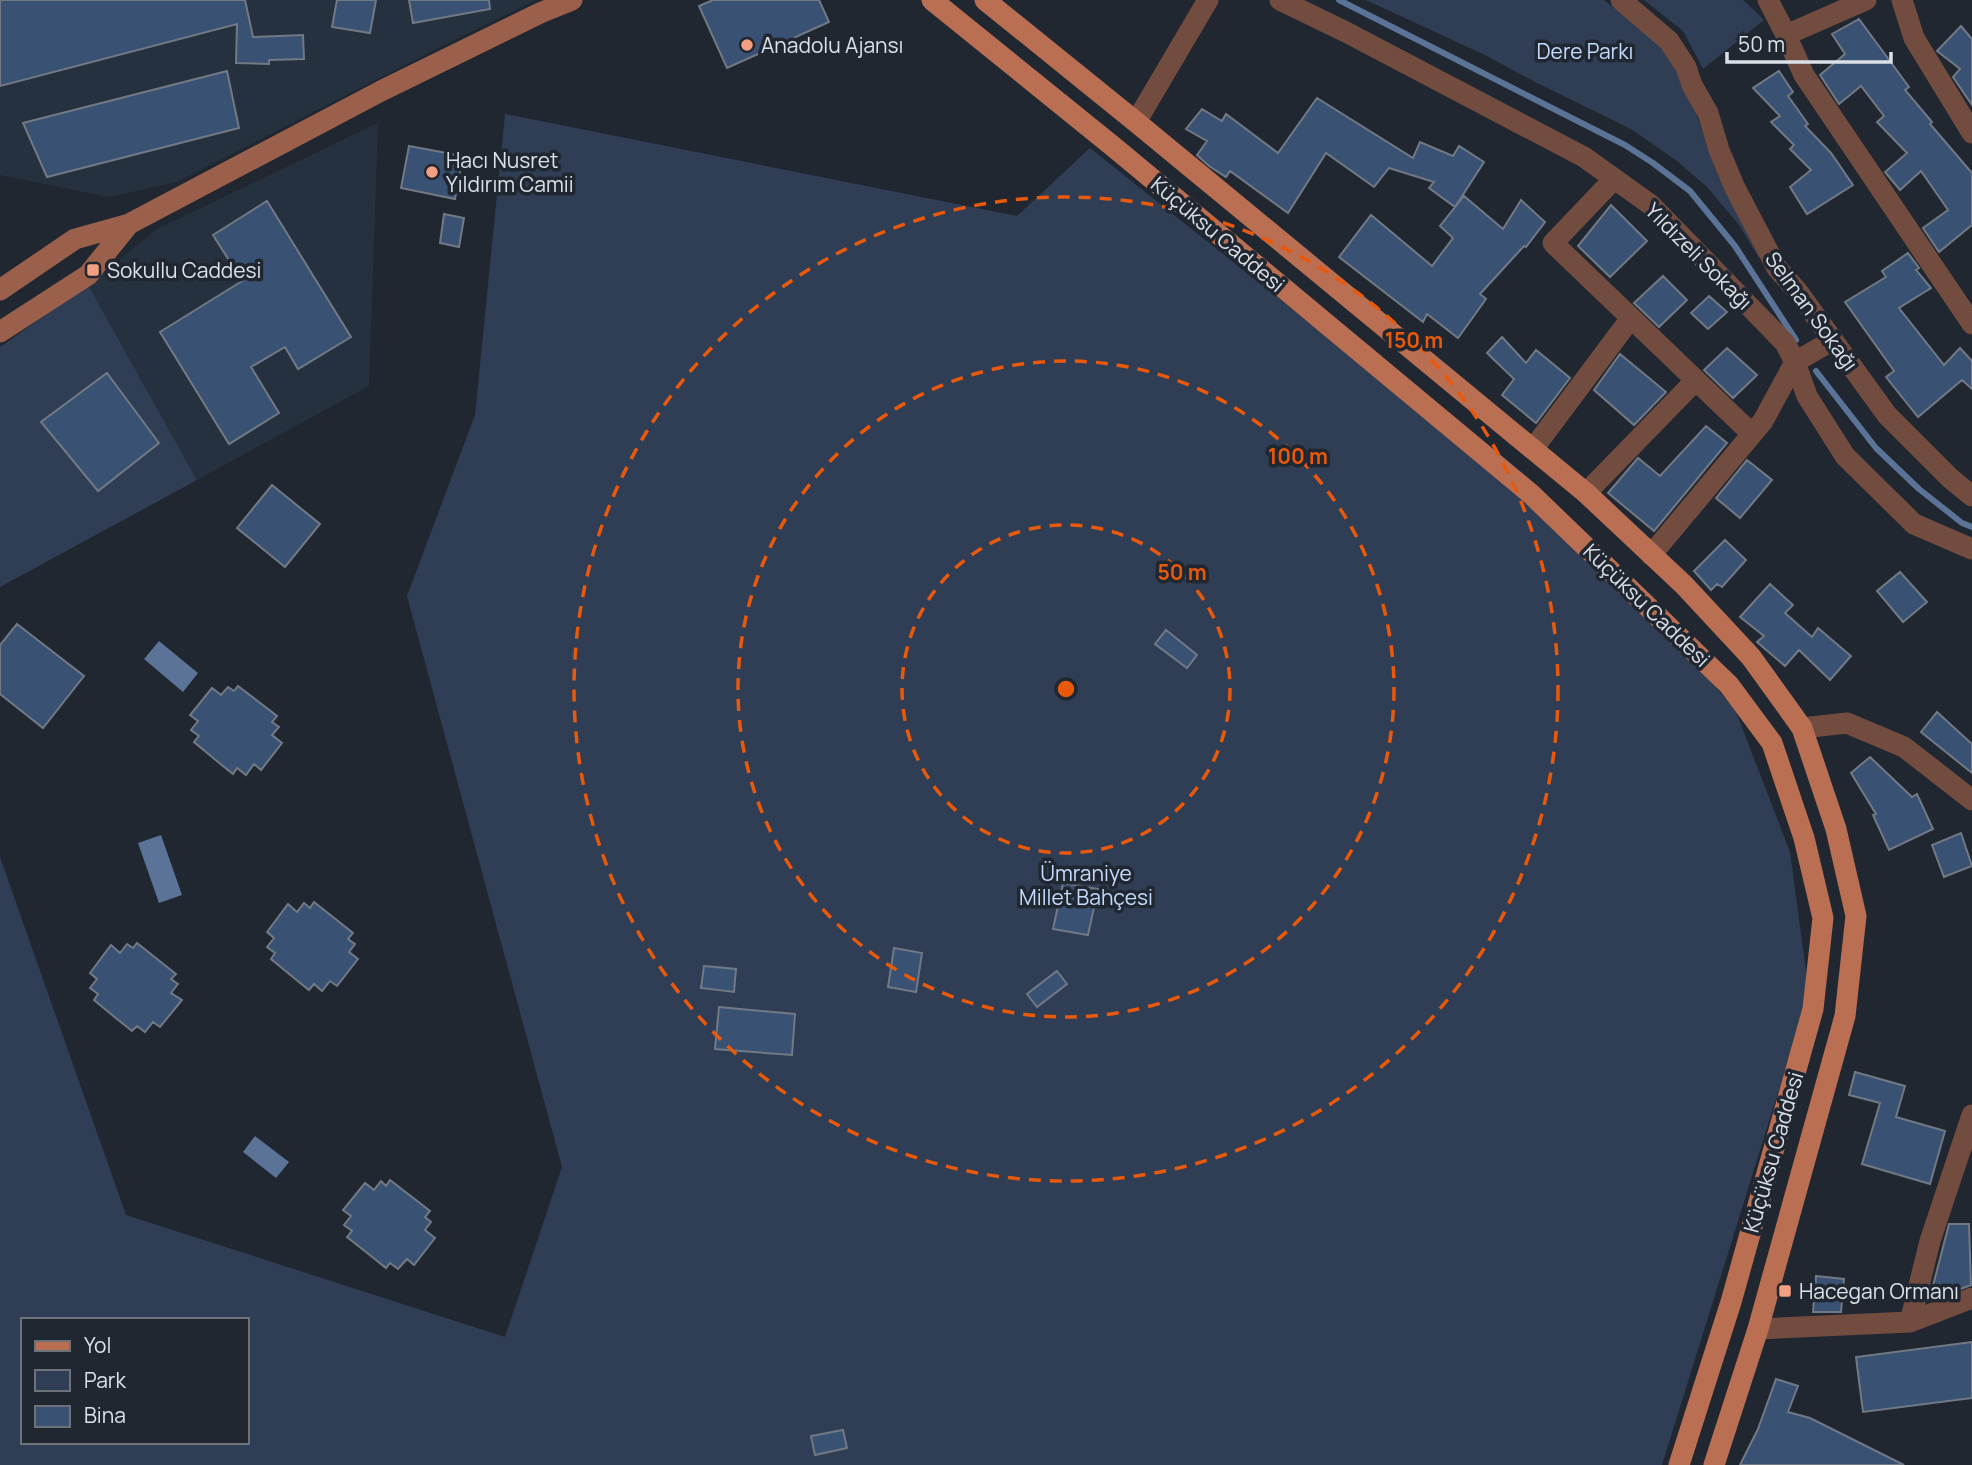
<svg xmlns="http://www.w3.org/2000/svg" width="1972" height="1465" viewBox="0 0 1972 1465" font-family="Manrope,sans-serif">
	<rect width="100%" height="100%" fill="#212731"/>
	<path fill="#26313f" d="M0,0H536L438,48L177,182L109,197L0,175Z
		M378,123L369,386L197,480L88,285L157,229Z"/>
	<path fill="#2f3e54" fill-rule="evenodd" d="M1366,0H1604L1663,47L1690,95L1708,149L1720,174L1763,254L1759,258L1739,225L1707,187L1677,161L1647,140L1629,128L1535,82L1487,56Z
		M1644,0H1743L1764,20L1703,69L1683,31Z
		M505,114L1017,216L1090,148L1518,489L1640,602L1735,709L1790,852L1809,993L1662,1465H0V857L126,1215L505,1337L562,1167L407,596L475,415ZM23,1320H247V1442H23Z
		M88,285L197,480L0,587V347Z"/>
	<path fill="#5a7397" d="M159,641L198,673L183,692L144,659Z
		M161,835L182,895L159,903L138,843Z
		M255,1136L289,1162L276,1178L243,1152Z"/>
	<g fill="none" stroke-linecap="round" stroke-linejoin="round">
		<path stroke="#5a7397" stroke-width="6" d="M1339,0L1625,145L1653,163L1690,191L1735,246L1796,340
			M1816,371L1876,448L1919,489L1962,523L1972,527"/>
	</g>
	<path fill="#395172" stroke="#717985" stroke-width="2" d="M0,0H245L253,37L303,35L304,59L269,60V64L236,63L237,24L0,86Z
		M337,0H376L370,33L332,27Z
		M409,0H489L490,9L413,23Z
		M713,0H819L829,22L727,68L699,6Z
		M1859,19L1909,87L1905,90L1932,122L1930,124L1972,173V225L1939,252L1923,228L1948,210L1921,171L1900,190L1885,172L1907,153L1877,122L1884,116L1861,86L1839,104L1820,75L1845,54L1832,34Z
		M1961,26L1972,39V105L1953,77L1960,69L1937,51Z
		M227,71L239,128L47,177L23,123Z
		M1779,71L1793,92L1788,96L1808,124L1805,126L1831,153L1853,185L1807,214L1790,187L1811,170L1790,149L1794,145L1771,122L1780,116L1753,88Z
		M1317,98L1413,158L1420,142L1453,156L1459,146L1484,162L1455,207L1429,188L1434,182L1389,168L1374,187L1326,153L1288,213L1230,171L1226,177L1209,166L1197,155L1207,141L1186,129L1202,109L1222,121L1226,114L1278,153Z
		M409,146L463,156L455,199L401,188Z
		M1464,196L1503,229L1521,200L1545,222L1526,247L1524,246L1480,294L1486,299L1458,338L1427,314L1423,322L1339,257L1371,215L1432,266L1453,238L1440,226Z
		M267,201L351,337L298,369L285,347L251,367L279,413L229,444L160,332L242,281L213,235Z
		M1611,205L1647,241L1610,277L1578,246Z
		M444,214L464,218L459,247L440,243Z
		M1908,253L1919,268L1916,270L1931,288L1899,308L1944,365L1960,348L1972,361V389L1962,380L1918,417L1886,377L1894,371L1845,302L1886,277L1882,271Z
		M1663,276L1687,300L1659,327L1634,303Z
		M1709,296L1727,312L1708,329L1691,313Z
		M1502,337L1526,363L1536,350L1570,378L1536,423L1502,395L1514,379L1487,353Z
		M1727,348L1757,375L1733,398L1704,370Z
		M1620,354L1666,392L1634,425L1594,390Z
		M107,373L159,443L98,491L41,422Z
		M1706,426L1727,443L1654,531L1608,493L1638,458L1660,476Z
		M1747,460L1772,480L1740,518L1716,498Z
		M272,485L320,524L285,567L237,528Z
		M1725,540L1746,560L1722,587L1717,584L1711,590L1694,571Z
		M1900,572L1927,602L1903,622L1877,591Z
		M1770,584L1793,605L1785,613L1812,637L1818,628L1851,656L1830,680L1799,650L1785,666L1757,642L1764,636L1740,617Z
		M17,624L84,676L43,728L0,694V645Z
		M1166,630L1197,655L1187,668L1155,644Z
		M238,686L277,716L272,722L279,727L272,735L282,743L261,770L254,764L246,775L237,768L233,774L218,762L194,742L199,736L191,730L198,721L190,715L212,688L221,695L228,687L234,691Z
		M1937,712L1972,744V773L1921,732Z
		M1870,757L1912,797L1917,794L1933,829L1889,850L1873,815L1876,814L1851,773Z
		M1961,833L1972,866L1944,877L1932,845Z
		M1063,883L1098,889L1088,935L1053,929Z
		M314,902L353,933L348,939L355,944L349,952L358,959L337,986L330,981L322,991L314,984L309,990L294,978L271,959L275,953L267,947L274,938L267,932L288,904L297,912L304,903L310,908Z
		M137,943L176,974L171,979L178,984L171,993L182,1000L160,1027L153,1022L145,1032L137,1026L132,1031L117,1019L94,1000L98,994L90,988L97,979L90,973L111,945L120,953L127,944L133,948Z
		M894,948L922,953L916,992L888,987Z
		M704,966L736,969L734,992L701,988Z
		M1057,971L1067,984L1037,1007L1027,994Z
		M719,1007L795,1014L792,1055L715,1049Z
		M1855,1072L1905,1086L1896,1117L1945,1131L1930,1184L1862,1164L1880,1103L1849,1095Z
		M390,1180L430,1211L425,1217L431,1222L425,1230L435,1238L414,1265L407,1259L398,1269L390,1263L386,1268L371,1256L347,1237L352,1231L344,1225L351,1216L343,1210L365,1183L374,1190L381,1181L386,1186Z
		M1949,1224H1969L1971,1285L1929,1301Z
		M1816,1276L1844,1279L1841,1312H1813Z
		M1972,1342V1398L1863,1412L1856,1357Z
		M1776,1379L1798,1386L1788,1412L1810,1418L1904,1465H1740L1758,1429Z
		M843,1430L847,1448L815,1455L811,1436Z"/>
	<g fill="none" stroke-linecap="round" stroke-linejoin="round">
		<path stroke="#724c3f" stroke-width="21" d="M1280,0L1346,32L1584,157L1651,205L1785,343L1795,362L1807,396L1845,456L1914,524L1972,549
			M1621,0L1669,41L1686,67L1692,85L1708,113L1719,150L1735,188L1777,268L1798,292L1887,415L1950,478L1972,496
			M1768,0L1786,35
			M1866,0L1786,35L1804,75L1972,324
			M1902,0L1914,38L1972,133
			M1136,122L1208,0
			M1614,179L1553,243L1752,434
			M1533,449L1631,318
			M1586,493L1696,380
			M1651,555L1763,421L1795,362L1833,340
			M1802,728L1847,723L1904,747L1972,800
			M1910,1322L1930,1241L1972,1115
			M1758,1329L1910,1322L1972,1298"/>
		<path stroke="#9b604b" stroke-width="21" d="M0,290L75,239L129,224L381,91L540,13L572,0
			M0,332L88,275L129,224"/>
		<path stroke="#ba6f53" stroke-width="21" d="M932,0L1115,148L1531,494L1729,685L1772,743L1804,838L1823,918L1813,1009L1731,1302L1679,1465
			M985,0L1136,122L1586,493L1684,585L1751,657L1802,728L1836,829L1856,916L1845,1016L1758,1329L1714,1465"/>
	</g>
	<g fill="none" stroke="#e8590c" stroke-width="3.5" stroke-dasharray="12 9">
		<circle cx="1066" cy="689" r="164"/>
		<circle cx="1066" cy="689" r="328"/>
		<circle cx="1066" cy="689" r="492"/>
	</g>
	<g fill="#f2a081" stroke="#212731" stroke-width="2.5">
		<circle cx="747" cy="45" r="7"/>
		<circle cx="432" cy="172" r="7"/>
		<rect x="86" y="263" width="14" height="14" rx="3.5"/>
		<rect x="1778" y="1284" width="14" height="14" rx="3.5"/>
	</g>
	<g text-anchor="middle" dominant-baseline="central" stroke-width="7" stroke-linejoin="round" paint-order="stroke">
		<g font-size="21" fill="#dce1e7" stroke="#212731" text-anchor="start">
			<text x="761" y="45">Anadolu Ajansı</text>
			<text x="446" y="160">Hacı Nusret<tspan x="446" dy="24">Yıldırım Camii</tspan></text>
			<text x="107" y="270">Sokullu Caddesi</text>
			<text x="1799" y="1291">Hacegan Ormanı</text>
		</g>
		<g font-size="21" fill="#c2dbfe" stroke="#212731">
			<text x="1585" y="51">Dere Parkı</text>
			<text x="1086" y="873">Ümraniye<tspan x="1086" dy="24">Millet Bahçesi</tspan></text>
		</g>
		<g font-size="21" fill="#dce1e7" stroke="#212731">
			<text transform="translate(1218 234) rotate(40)">Küçüksu Caddesi</text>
			<text transform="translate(1699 256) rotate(45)">Yıldızeli Sokağı</text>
			<text transform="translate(1812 311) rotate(54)">Selman Sokağı</text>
			<text transform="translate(1647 605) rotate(44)">Küçüksu Caddesi</text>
			<text transform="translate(1773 1152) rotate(-74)">Küçüksu Caddesi</text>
		</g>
	</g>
	<circle cx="1066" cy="689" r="10" fill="#e8590c" stroke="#212731" stroke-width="3.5"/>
	<g font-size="21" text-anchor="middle" font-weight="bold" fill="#e8590c" stroke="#212731" stroke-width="7" stroke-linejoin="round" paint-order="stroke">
		<text x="1414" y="348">150 m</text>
		<text x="1298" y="464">100 m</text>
		<text x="1182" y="580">50 m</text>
	</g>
	<rect x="21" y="1318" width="228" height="126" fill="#212731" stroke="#6c717a" stroke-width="2"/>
	<rect x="35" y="1341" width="35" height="10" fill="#ba6f53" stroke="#6c717a" stroke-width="2"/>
	<text x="84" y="1353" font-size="21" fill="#dce1e7">Yol</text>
	<rect x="35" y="1370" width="35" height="21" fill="#2f3e54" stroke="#6c717a" stroke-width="2"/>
	<text x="84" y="1388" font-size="21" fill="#dce1e7">Park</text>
	<rect x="35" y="1406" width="35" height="21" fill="#395172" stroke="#6c717a" stroke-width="2"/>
	<text x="84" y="1423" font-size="21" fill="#dce1e7">Bina</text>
	<path d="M1727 52v10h164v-10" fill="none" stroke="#dce1e7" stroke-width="3.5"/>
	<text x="1738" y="52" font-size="21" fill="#dce1e7" stroke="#212731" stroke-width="5" paint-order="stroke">50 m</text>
</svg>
